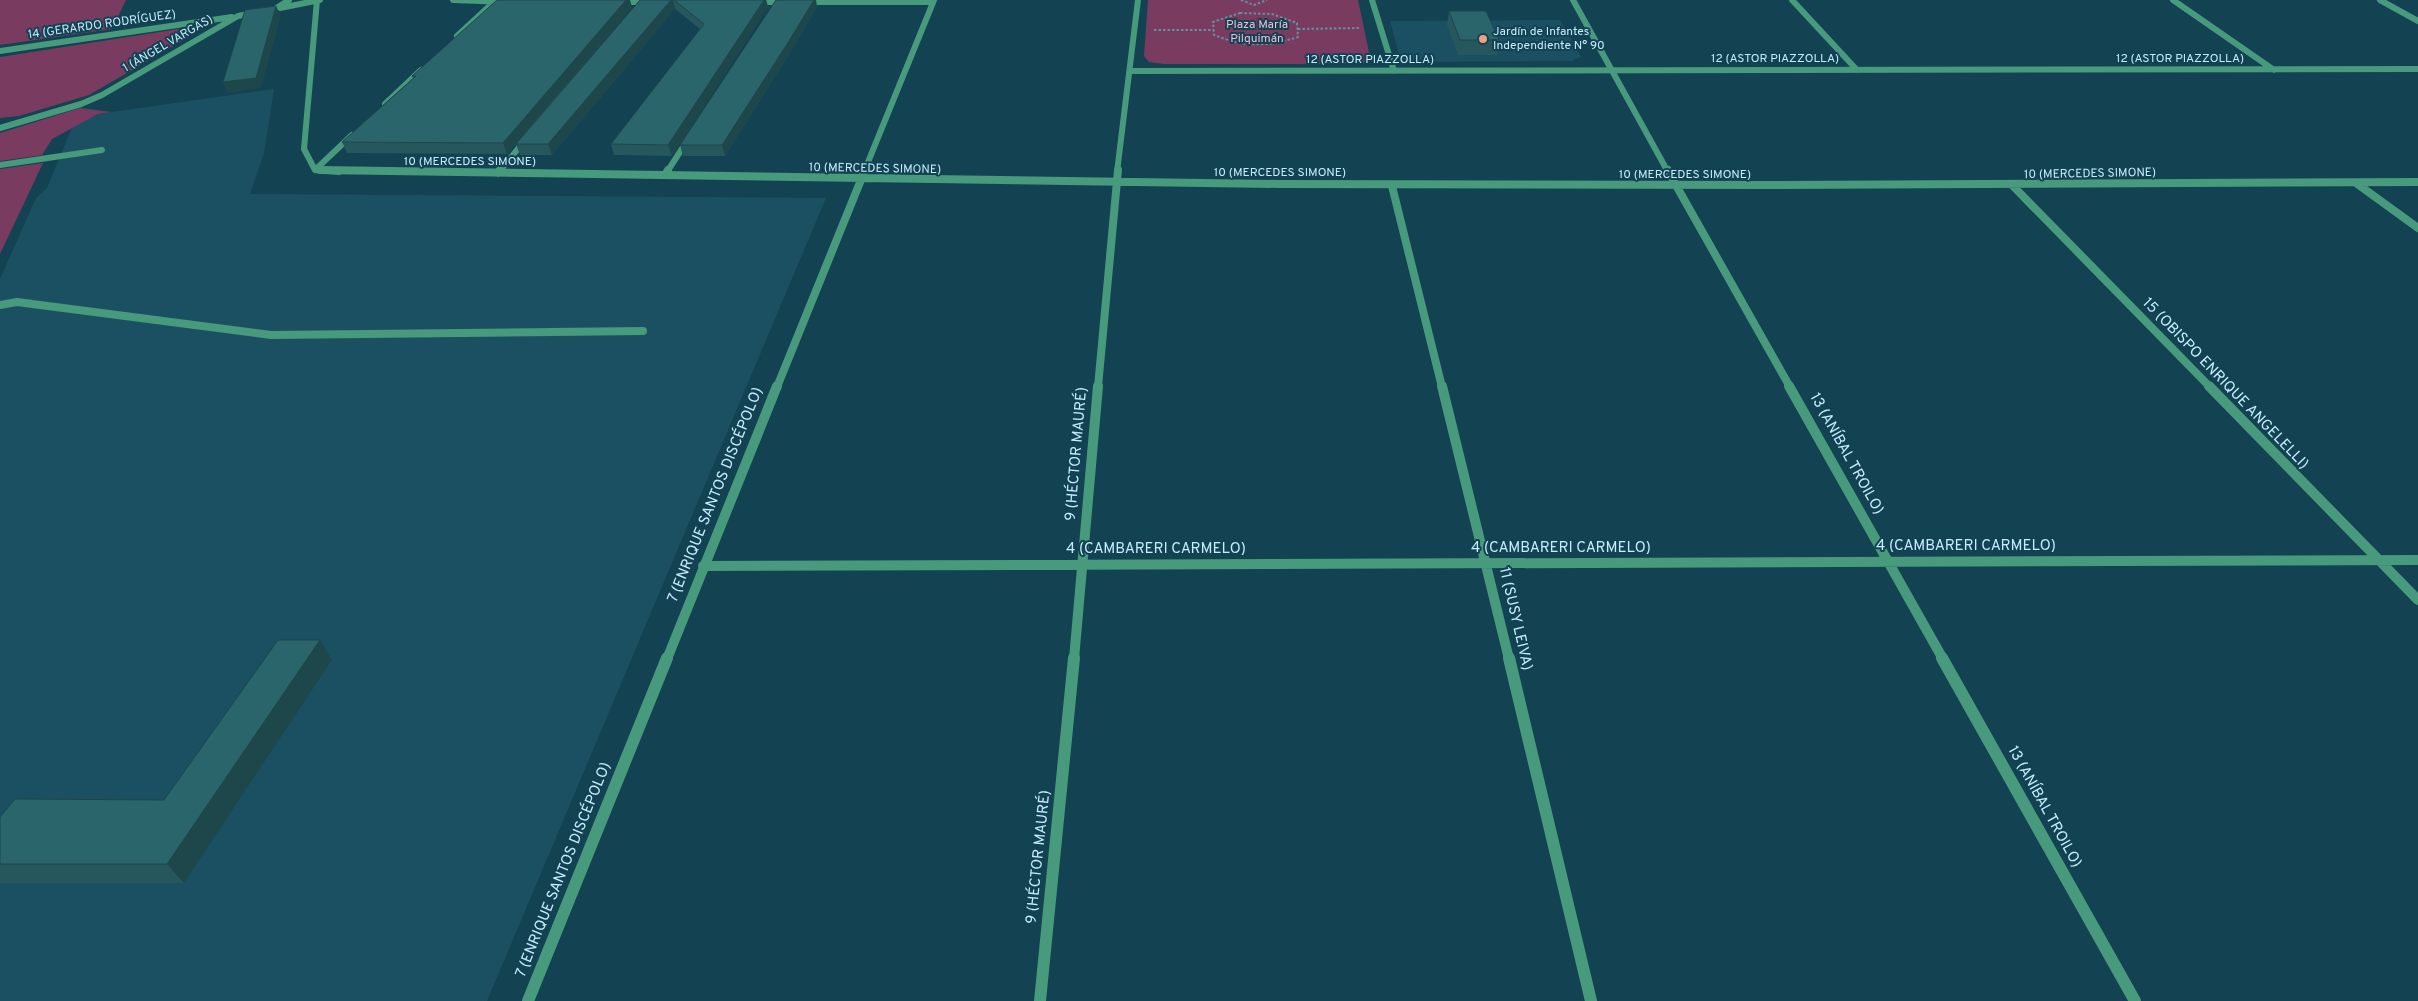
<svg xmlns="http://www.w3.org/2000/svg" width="2418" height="1001" viewBox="0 0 2418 1001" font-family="Overpass,sans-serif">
	<rect width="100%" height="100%" fill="#134253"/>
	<path fill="#1b5063" d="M1560,20L1581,57L1572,61L1413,62L1400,58L1390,21Z
		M274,89L264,153L250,194L826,198L487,1001H0V279L36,198L47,188L72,128L98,114Z"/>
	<path fill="#7a3b60" d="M0,0H126L112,29L0,45Z
		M1148,0H1358L1370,57L1367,62L1353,64H1164L1149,62L1144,56Z
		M179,29L190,31L189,37L89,95L19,116L0,118V57Z
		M80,108L111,112L98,114L52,139L42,155L0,161V133Z
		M43,163L0,254V169Z"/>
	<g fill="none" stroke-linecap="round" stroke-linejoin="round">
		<path stroke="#6590a1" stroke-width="2" stroke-dasharray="2.5 2" stroke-linecap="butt" d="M1241,0L1254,5L1267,0
			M1240,13L1272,14L1297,23L1298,37C1267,47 1244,47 1214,35L1213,22Z
			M1298,29L1360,28
			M1154,30H1214"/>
		<path stroke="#479a7b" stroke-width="6" d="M0,165L102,150"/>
		<path stroke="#479a7b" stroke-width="8" d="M0,305L17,302L271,335L643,331"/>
		<path stroke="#479a7b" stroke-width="6" d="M317,0L304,149L315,170L339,172
			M453,0L507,2
			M1372,0L1394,71
			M1792,0L1857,70
			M2173,0L2274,70
			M2380,0L2418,21
			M616,2H649
			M754,2H787
			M804,2H933
			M280,8L320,0
			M457,36L496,0
			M0,51L232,17
			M1131,71L2418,69
			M385,104L421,70
			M0,128L81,104L102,95L238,16L275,9L289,0
			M315,170L352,135
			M499,172L526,139
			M667,172L689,138
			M864,172L934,0
			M1117,172L1138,0"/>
		<path stroke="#479a7b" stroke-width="8" d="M320,170L1279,184L1767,185L2418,182
			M498,173L500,170
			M665,175L668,170
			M2356,183L2418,228
			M1392,186L1442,387
			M2013,186L2210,387
			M1677,187L1790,387
			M777,387L865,170
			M1098,387L1118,170"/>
		<path stroke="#479a7b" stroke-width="10" d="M1442,386L1509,659
			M1789,386L1943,659
			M2209,386L2418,600
			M703,566L2418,560
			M667,659L777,386
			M1074,659L1098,386"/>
		<path stroke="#479a7b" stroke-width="12" d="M1509,658L1591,1001
			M1942,658L2135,1001
			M528,1001L667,658
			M1040,1001L1074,658"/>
		<path stroke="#479a7b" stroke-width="6" d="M1573,0L1668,172"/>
		<path stroke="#479a7b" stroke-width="8" d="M1668,170L1677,187"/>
	</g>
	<path fill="#25575d" d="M640,0H766L768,7L672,156L614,155L611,144L700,29L675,9L552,155H520L516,144L507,154L347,153L342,142L413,78L412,76L632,7L531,127Z
		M817,7L791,51L725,156H683L680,145Z
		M1449,11L1499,40L1497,55H1458L1447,25Z
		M332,660L184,883H0V817L164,800Z"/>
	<path fill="#1e474c" d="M626,0H630L632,7L507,154L503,143Z
		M671,0H673L675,9L552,155L548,144Z
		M764,0H766L768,7L672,156L668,145Z
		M814,0H816L817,7L791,51L725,156L722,145Z
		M276,6L281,16L261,88L228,93L223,82Z
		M320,640L332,660L184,883L167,864Z"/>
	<path fill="#2b656c" stroke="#1e474c" d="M497,0H626L503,143L342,142L416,76H412Z
		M640,0H671L548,144H516Z
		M674,0H764L668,145L611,144L704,24Z
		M776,0H814L789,41L722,145H680Z
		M276,6L256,78L223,82L245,10Z
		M1449,11H1486L1499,40H1460Z
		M278,640H320L167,864H0V817L15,799L164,800Z"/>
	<circle fill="#f1a17c" stroke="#134253" stroke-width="2" cx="1483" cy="39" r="5"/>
	<g text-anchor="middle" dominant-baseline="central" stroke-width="4" stroke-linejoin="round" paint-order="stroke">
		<g font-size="12" fill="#c4ecfd" stroke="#134253">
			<text transform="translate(102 25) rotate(-8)">14 (GERARDO RODRÍGUEZ)</text>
			<text transform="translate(168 44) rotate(-30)">1 (ÁNGEL VARGAS)</text>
			<text x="1775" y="59">12 (ASTOR PIAZZOLLA)</text>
			<text x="2180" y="59">12 (ASTOR PIAZZOLLA)</text>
			<text x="1370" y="60">12 (ASTOR PIAZZOLLA)</text>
			<text x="470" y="162">10 (MERCEDES SIMONE)</text>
			<text transform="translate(875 169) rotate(1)">10 (MERCEDES SIMONE)</text>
			<text x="1280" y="173">10 (MERCEDES SIMONE)</text>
			<text transform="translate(2090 174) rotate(-1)">10 (MERCEDES SIMONE)</text>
			<text x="1685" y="175">10 (MERCEDES SIMONE)</text>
		</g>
		<g font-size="12" fill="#f4bdd9" stroke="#134253">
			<text x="1257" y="25">Plaza María<tspan x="1257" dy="14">Pilquimán</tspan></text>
		</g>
		<g font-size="12" fill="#c4ecfd" stroke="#134253" text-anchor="start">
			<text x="1493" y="32">Jardín de Infantes<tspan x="1493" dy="14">Independiente N° 90</tspan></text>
		</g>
		<g font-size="15" fill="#c4ecfd" stroke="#134253">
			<text transform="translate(2225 384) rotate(46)">15 (OBISPO ENRIQUE ANGELELLI)</text>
			<text transform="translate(1077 454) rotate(-85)">9 (HÉCTOR MAURÉ)</text>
			<text transform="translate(1846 454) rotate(61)">13 (ANÍBAL TROILO)</text>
			<text transform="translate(716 495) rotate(-68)">7 (ENRIQUE SANTOS DISCÉPOLO)</text>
			<text x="1966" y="546">4 (CAMBARERI CARMELO)</text>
			<text x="1561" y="548">4 (CAMBARERI CARMELO)</text>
			<text x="1156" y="549">4 (CAMBARERI CARMELO)</text>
			<text transform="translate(1515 619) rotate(77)">11 (SUSY LEIVA)</text>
			<text transform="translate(2044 807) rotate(61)">13 (ANÍBAL TROILO)</text>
			<text transform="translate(1039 857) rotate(-84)">9 (HÉCTOR MAURÉ)</text>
			<text transform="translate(564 870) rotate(-68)">7 (ENRIQUE SANTOS DISCÉPOLO)</text>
		</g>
	</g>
</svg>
